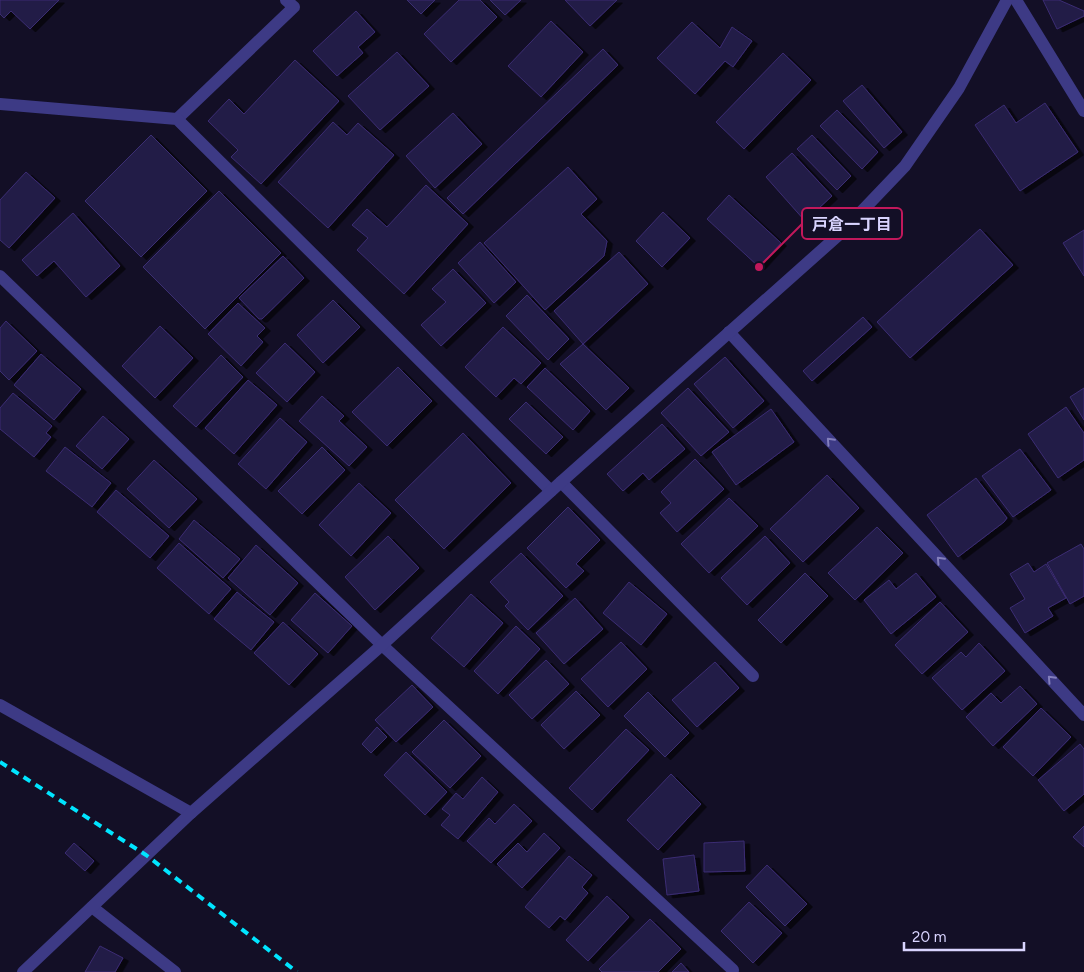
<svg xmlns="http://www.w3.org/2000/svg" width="1084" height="972" viewBox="0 0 1084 972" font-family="Figtree,'Noto Sans JP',sans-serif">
	<defs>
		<filter id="shadow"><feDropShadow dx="5.5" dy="3" stdDeviation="0" flood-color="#0009"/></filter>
	</defs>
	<rect width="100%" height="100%" fill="#130f26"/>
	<path fill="#241b47" stroke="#3b2d73" filter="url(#shadow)" d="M0,0H59L30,29L11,11L4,18L0,14Z
		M407,0H435L421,14Z
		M459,0H480L497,17L451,62L424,34Z
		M490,0H521L505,15Z
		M565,0H617L590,26Z
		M1043,0H1059L1084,11V16L1057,29Z
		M356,11L375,32L358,47L363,53L337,76L313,51Z
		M551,21L583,52L541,97L508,66Z
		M692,22L720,48L732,27L752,41L733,67L725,61L695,94L657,58Z
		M603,49L618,65L463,214L447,198Z
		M397,52L429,86L380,130L348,96Z
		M783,53L811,80L744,149L716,122Z
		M295,60L339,101L261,184L231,157L238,150L208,121L229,99L244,114Z
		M862,85L902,132L884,148L843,101Z
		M1045,103L1078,152L1020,191L975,125L1004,105L1016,123Z
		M837,110L878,152L862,169L820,126Z
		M453,113L482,144L435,188L406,156Z
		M333,122L347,135L358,123L394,155L328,228L278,182Z
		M151,135L207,191L141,257L85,201Z
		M812,135L851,176L837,190L797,149Z
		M792,153L832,196L805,221L766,177Z
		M568,167L597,199L581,214L607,241L604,256L545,310L484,243Z
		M26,172L55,198L9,248L0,240V200Z
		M426,185L468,224L404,294L357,250L368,238L352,225L367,209L387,227Z
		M219,191L281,253L205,329L143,267Z
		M729,195L781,243L759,267L707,219Z
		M663,212L690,238L662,267L636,241Z
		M73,213L120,266L86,297L54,261L37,276L22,260Z
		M980,229L1013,265L910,358L877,322Z
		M1084,230V276L1063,243Z
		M480,242L516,282L494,303L458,263Z
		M619,252L648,284L583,344L554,311Z
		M283,256L304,278L262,319H259L239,298Z
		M453,269L486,303L441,346L421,325L446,302L432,289Z
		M527,295L569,339L548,360L506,316Z
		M333,300L360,327L323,363L297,335Z
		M238,303L265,328L257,336L263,342L241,366L208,334Z
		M863,317L872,327L812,381L803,371Z
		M6,321L37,351L9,380L0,371V328Z
		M160,326L193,358L155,398L122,366Z
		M503,327L541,363L521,384L514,378L496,397L465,367Z
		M285,343L315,372L287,402L256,373Z
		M583,344L629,388L606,410L560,364Z
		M41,354L81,389L54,420L14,385Z
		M221,355L243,377L196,427L173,406Z
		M725,357L764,401L733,428L694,384Z
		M398,367L432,401L387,446L352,412Z
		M545,368L590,411L573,430L527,387Z
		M248,380L277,405L234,454L205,428Z
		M688,388L729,432L701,456L661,413Z
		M1084,388V420L1070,397Z
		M13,393L52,426L46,433L51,437L34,457L0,429V408Z
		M322,396L344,416L339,421L367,447L349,466L299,421Z
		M526,402L563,437L546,454L509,419Z
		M1066,407L1084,433V460L1058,478L1028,434Z
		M771,409L794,442L736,485L712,452Z
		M103,416L129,439L102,469L76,446Z
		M280,418L307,442L266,489L238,464Z
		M662,424L685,449L649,480L643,473L623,491L607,474Z
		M463,433L511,483L444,549L395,500Z
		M65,447L111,483L92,507L46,471Z
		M322,447L345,470L302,514L278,491Z
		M1020,449L1051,490L1013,517L982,476Z
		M695,459L724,489L677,532L660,513L671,503L661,492Z
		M154,460L197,499L169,528L127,489Z
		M827,475L859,508L803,562L770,529Z
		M976,478L1007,518L1004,522L958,557L927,515Z
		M359,483L391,513L351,556L319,525Z
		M116,490L169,536L150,558L97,512Z
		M729,498L758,526L709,573L681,544Z
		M568,507L600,540L576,564L584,571L566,588L527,548Z
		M194,520L240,559L223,578L179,539Z
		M877,527L903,553L855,600L828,573Z
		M388,536L419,568L375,610L345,577Z
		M765,536L790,563L747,605L721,578Z
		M179,543L231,589L209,614L157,568Z
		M1081,544L1084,549V596L1070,604L1047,563Z
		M256,545L298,583L270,615L228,578Z
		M521,553L563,596L528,630L505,606L509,602L490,582Z
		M1028,563L1034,572L1046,564L1066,598L1048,608L1053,616L1025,633L1010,608L1025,599L1010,574Z
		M805,573L828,596L781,643L758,620Z
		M916,573L936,597L891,634L864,600L889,580L896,589Z
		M629,582L667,614L641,645L603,613Z
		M237,592L274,622L251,650L214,619Z
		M315,593L352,626L328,653L291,620Z
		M471,594L503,623L464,667L431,638Z
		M575,598L603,629L564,664L536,633Z
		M940,602L968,632L922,674L895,645Z
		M283,622L318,654L289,685L254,653Z
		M516,626L540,649L498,694L474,671Z
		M621,642L647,669L608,707L581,679Z
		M979,643L1005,671L962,710L932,678L961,652L966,657Z
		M546,660L569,684L532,719L509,695Z
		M715,662L739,688L697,727L672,700Z
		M412,685L433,707L396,742L375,720Z
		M1020,686L1037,704L993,746L966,717L991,693L1001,703Z
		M576,691L600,715L564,749L541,725Z
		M648,692L689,733L665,757L624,716Z
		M1041,708L1071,737L1033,776L1003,747Z
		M444,720L481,756L450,788L412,752Z
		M377,727L387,737L371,753L362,744Z
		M626,729L649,750L592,810L569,788Z
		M1080,744L1084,749V794L1064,811L1038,780Z
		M406,752L447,792L425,815L384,775Z
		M671,774L701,804L658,850L627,820Z
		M482,777L498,792L458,839L441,825L450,815L442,809L456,793L463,799Z
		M514,804L532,821L491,863L467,841L489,818L495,824Z
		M1084,826V847L1073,837Z
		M544,833L560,848L522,888L497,864L518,843L527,852Z
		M744,841L745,871L704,872V843Z
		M74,843L94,861L85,871L65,853Z
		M694,855L699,891L667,895L663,859Z
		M569,856L592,875L582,887L588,893L565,920L560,916L549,928L525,907Z
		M767,865L807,904L785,926L746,887Z
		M607,896L629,917L588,961L566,940Z
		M749,902L782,933L753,963L721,931Z
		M650,919L681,949L658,972H602L599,969Z
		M100,946L123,958L115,972H85Z
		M681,963L689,972H672Z"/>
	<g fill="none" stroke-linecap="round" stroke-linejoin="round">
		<path stroke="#3d3a85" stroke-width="12" d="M1016,0L1084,111
			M177,119L294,7L286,0
			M0,276L382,645L733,970
			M561,482L753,676
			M92,907L175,972"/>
		<path stroke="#3d3a85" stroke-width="12" d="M0,104L177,119L551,491
			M729,332L1084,715
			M0,705L191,813"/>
		<path stroke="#3d3a85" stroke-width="12" d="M23,972L191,813L382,645L561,482L842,232L905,166L959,88L1007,0"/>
		<path stroke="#00e5ff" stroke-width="4" stroke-dasharray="8 6" stroke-linecap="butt" d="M0,762L146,855L297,972"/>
	</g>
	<defs><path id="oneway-chevron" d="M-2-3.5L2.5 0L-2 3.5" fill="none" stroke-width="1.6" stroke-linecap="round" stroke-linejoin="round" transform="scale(1.25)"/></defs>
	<g stroke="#837fbc">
		<use href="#oneway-chevron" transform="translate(830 441) rotate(-133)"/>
		<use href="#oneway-chevron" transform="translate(940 560) rotate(-133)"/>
		<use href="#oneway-chevron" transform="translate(1051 679) rotate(-133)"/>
	</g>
	<path fill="none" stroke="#c2185b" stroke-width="2" d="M759 267L802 224"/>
	<circle fill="#c2185b" stroke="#130f26" stroke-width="2" cx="759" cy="267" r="5"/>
	<rect fill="#130f26" stroke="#c2185b" stroke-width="2" x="802" y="208" width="100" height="31" rx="5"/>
	<g font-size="16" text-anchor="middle" font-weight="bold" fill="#d9d4ff">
		<text x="852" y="230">戸倉一丁目</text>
	</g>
	<path d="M904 942v8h120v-8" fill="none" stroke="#d9d4ff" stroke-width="2.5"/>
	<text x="912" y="942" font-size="15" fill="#d9d4ff" stroke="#130f26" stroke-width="4" paint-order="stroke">20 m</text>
</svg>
